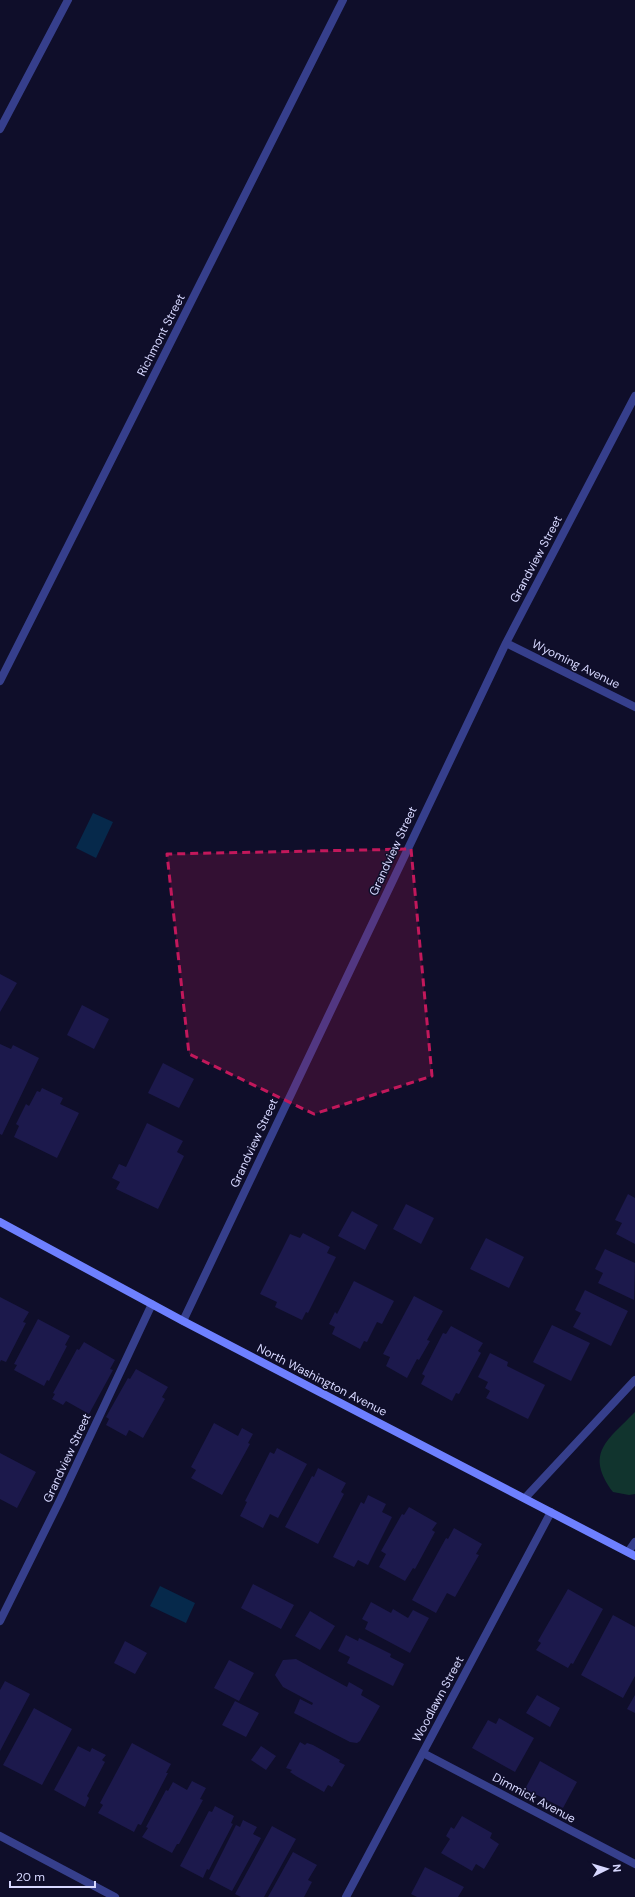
<svg xmlns="http://www.w3.org/2000/svg" width="635" height="1897" viewBox="0 0 635 1897" font-family="'DM Sans',sans-serif">
	<rect width="100%" height="100%" fill="#0f0e2a"/>
	<path fill="#11342e" d="M635,1412V1494L629,1495L613,1492C584,1453 608,1440 635,1412Z"/>
	<path fill="#06294b" d="M93,813L113,822L96,858L76,848Z
		M160,1586L195,1603L186,1623L150,1606Z"/>
	<path fill="#1c194c" d="M0,974L17,983L0,1012Z
		M82,1005L109,1019L94,1049L67,1035Z
		M0,1044L11,1049L13,1045L39,1058L2,1135L0,1134Z
		M163,1063L194,1079L179,1108L148,1093Z
		M42,1088L63,1098L60,1104L79,1113L57,1158L14,1137L19,1126L16,1124L26,1104L29,1106L37,1091L40,1092Z
		M147,1123L183,1141L177,1152L184,1156L158,1209L116,1189L120,1182L112,1178L119,1164L126,1167Z
		M628,1194L635,1198V1244L616,1234L622,1223L615,1220Z
		M406,1204L434,1218L421,1244L393,1229Z
		M352,1211L378,1225L365,1250L338,1236Z
		M303,1233L330,1247L327,1253L336,1257L308,1313L306,1312L302,1320L275,1307L277,1302L260,1294L290,1234L300,1238Z
		M486,1238L524,1257L509,1288L470,1269Z
		M605,1249L635,1263L634,1300L598,1283L603,1273L595,1269Z
		M354,1281L394,1301L382,1324L377,1322L367,1342L364,1341L360,1349L332,1334L335,1327L329,1324L335,1312L337,1314Z
		M585,1290L628,1311L611,1346L573,1327L581,1313L575,1310Z
		M414,1296L443,1311L427,1340L430,1341L419,1360L417,1359L407,1378L386,1366L390,1357L383,1354Z
		M0,1297L29,1312L23,1322L26,1323L6,1362L1,1360L0,1362Z
		M38,1319L70,1336L65,1345L67,1346L49,1381L47,1380L44,1386L14,1370L17,1365L14,1364Z
		M552,1325L590,1343L571,1381L533,1362Z
		M451,1326L483,1343L478,1351L481,1353L459,1394L456,1393L452,1401L421,1384L425,1376L422,1374L443,1333L446,1334Z
		M84,1342L115,1360L110,1369L113,1370L89,1414L66,1401L63,1405L52,1399L55,1394L53,1393L77,1349L79,1350Z
		M490,1353L508,1362L507,1366L545,1385L528,1419L486,1398L490,1391L485,1388L488,1382L478,1377Z
		M136,1369L168,1387L162,1397L165,1399L143,1438L129,1430L126,1436L106,1425L109,1419L106,1417L128,1378L130,1379Z
		M214,1423L238,1436L242,1428L253,1434L248,1443L250,1444L222,1495L191,1478L196,1470L191,1467Z
		M277,1448L307,1464L278,1518L270,1514L263,1528L240,1516L247,1502L245,1501L270,1452L274,1454Z
		M0,1453L36,1472L17,1508L0,1499Z
		M318,1468L346,1483L341,1492L344,1494L318,1544L285,1527L312,1476L314,1477Z
		M368,1495L386,1504L382,1512L392,1517L368,1565L358,1560L354,1567L333,1557L361,1502L364,1504Z
		M409,1507L437,1523L432,1530L435,1532L415,1569L413,1568L405,1581L379,1567L386,1554L381,1551L402,1514L404,1515Z
		M454,1528L482,1544L476,1554L479,1555L455,1597L447,1593L436,1613L412,1600L446,1538L448,1539Z
		M253,1584L294,1605L281,1629L241,1608Z
		M568,1589L603,1609L573,1664L571,1663L568,1668L536,1650L541,1643L538,1641Z
		M371,1602L391,1613L393,1609L408,1618L413,1610L429,1618L410,1653L365,1629L368,1622L362,1619Z
		M310,1611L335,1626L320,1650L295,1636Z
		M613,1615L635,1627V1676L623,1698L581,1675Z
		M346,1635L358,1641L359,1638L391,1654L390,1657L404,1664L393,1686L347,1663L350,1657L338,1651Z
		M125,1641L147,1653L135,1674L114,1663Z
		M296,1659L347,1687L349,1682L363,1690L361,1695L380,1706L360,1741L357,1743L350,1742L294,1713L300,1699L312,1705L313,1703L283,1687L275,1675L283,1660Z
		M229,1660L254,1673L239,1701L214,1688Z
		M5,1681L30,1694L0,1751V1690Z
		M537,1695L560,1708L550,1727L526,1713Z
		M635,1695V1713L627,1709Z
		M235,1701L259,1713L246,1737L222,1725Z
		M34,1708L72,1729L42,1785L3,1765Z
		M499,1718L534,1738L515,1772L472,1748L488,1720L496,1724Z
		M300,1742L305,1745L307,1743L313,1745L340,1760L339,1762L345,1765L332,1787L328,1785L324,1792L296,1776L290,1772L292,1770L286,1768Z
		M132,1743L171,1764L166,1773H168L141,1825L138,1824L134,1832L98,1813L103,1805L100,1803Z
		M78,1746L90,1752L92,1748L106,1755L102,1760L105,1762L87,1796L89,1798L85,1807L54,1790Z
		M261,1746L276,1756L266,1770L251,1760Z
		M540,1761L577,1782L563,1808L525,1789Z
		M192,1781L206,1788L200,1799L203,1800L179,1844H177L172,1853L142,1837L148,1828L146,1827L166,1790L168,1791L173,1782L187,1790Z
		M215,1806L234,1816L231,1823L233,1824L209,1870L207,1869L203,1878L180,1866L209,1811L212,1812Z
		M462,1816L492,1833L490,1838L499,1844L484,1869L476,1864L472,1871L441,1853L450,1839L446,1836L451,1827L454,1829Z
		M243,1820L257,1827L253,1834L261,1838L232,1891L209,1879L236,1825L240,1827Z
		M272,1826L296,1839L264,1897H241L235,1894Z
		M293,1852L317,1865L308,1880L312,1882L304,1897H268Z
		M425,1867L464,1887L458,1897H417L411,1894Z"/>
	<g fill="none" stroke-linecap="round" stroke-linejoin="round">
		<path stroke="#363f8c" stroke-width="8" d="M0,129L68,0
			M0,1621L61,1498L152,1304
			M423,1753L635,1864"/>
		<path stroke="#363f8c" stroke-width="8" d="M506,643L635,707
			M0,681L343,0
			M183,1321L506,643L635,396
			M525,1498L635,1380
			M628,1552L635,1542
			M0,1836L115,1897
			M346,1897L551,1512"/>
		<path stroke="#6e80ff" stroke-width="8" d="M0,1222L183,1321L635,1556"/>
	</g>
	<path fill="#c2185b" fill-opacity="0.2" stroke="#c2185b" stroke-width="3" stroke-dasharray="8 5" stroke-linejoin="round" d="M411,849L432,1076L314,1114L189,1054L167,854Z"/>
	<g text-anchor="middle" dominant-baseline="central" stroke-width="3" stroke-linejoin="round" paint-order="stroke">
		<g font-size="12" fill="#d7d8ff" stroke="#0f0e2a">
			<text transform="translate(161 335) rotate(-63)">Richmont Street</text>
			<text transform="translate(536 559) rotate(-62)">Grandview Street</text>
			<text transform="translate(576 664) rotate(26)">Wyoming Avenue</text>
			<text transform="translate(393 851) rotate(-65)">Grandview Street</text>
			<text transform="translate(254 1143) rotate(-65)">Grandview Street</text>
			<text transform="translate(322 1380) rotate(27)">North Washington Avenue</text>
			<text transform="translate(67 1458) rotate(-65)">Grandview Street</text>
			<text transform="translate(438 1699) rotate(-62)">Woodlawn Street</text>
			<text transform="translate(534 1798) rotate(28)">Dimmick Avenue</text>
		</g>
	</g>
	<g transform="translate(607 1869) rotate(85)" stroke="#0f0e2a" stroke-width="3" paint-order="stroke">
	<path d="M0-3L7 15L0 10L-7 15Z" fill="#d7d8ff"/>
	<text y="-6" font-size="11" font-weight="bold" text-anchor="middle" fill="#d7d8ff">N</text>
	</g>
	<path d="M10 1881v6h85v-6" fill="none" stroke="#d7d8ff" stroke-width="2"/>
	<text x="16" y="1881" font-size="12" fill="#d7d8ff" stroke="#0f0e2a" stroke-width="3" paint-order="stroke">20 m</text>
</svg>
